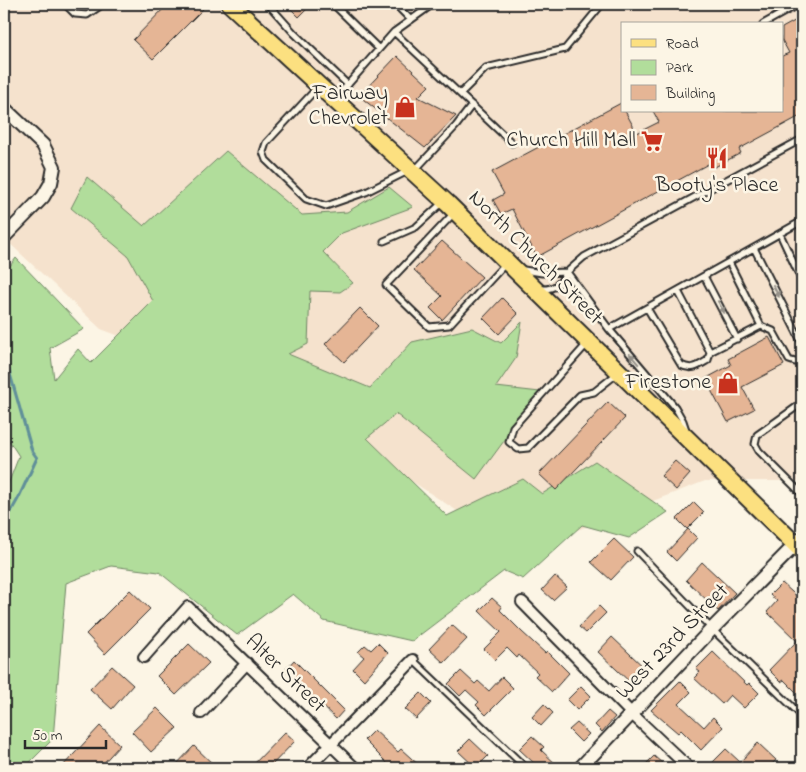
<svg xmlns="http://www.w3.org/2000/svg" width="806" height="772" viewBox="0 0 806 772" font-family="'Indie Flower',sans-serif">
	<rect width="100%" height="100%" fill="#fcf5e5"/>
	<filter id="ink" filterUnits="userSpaceOnUse"><feTurbulence type="fractalNoise" baseFrequency=".02" numOctaves="2"/><feDisplacementMap in="SourceGraphic" scale="10" xChannelSelector="R" yChannelSelector="G"/><feConvolveMatrix kernelMatrix="1 2 1 2 8 2 1 2 1" color-interpolation-filters="sRGB"/></filter>
	<g filter="url(#ink)">
		<path fill="#f5e2cd" fill-rule="evenodd" d="M4,4H802V481H705L520,552L286,399L101,329L4,238ZM622,24H782V111H622Z"/>
		<path fill="#b1dd9b" stroke="#6e8463" d="M226,151L302,215L347,212L389,187L413,207L342,233L323,252L353,283L340,292L310,291L308,344L288,354L370,388L412,342L472,328L501,343L522,322L516,358L496,387L540,392L476,479L396,414L367,438L447,516L523,479L542,494L595,461L668,512L629,538L582,525L523,579L504,571L412,641L324,621L293,594L237,635L159,572L111,566L66,583L53,739L24,768H4V489L7,487L19,456L4,433V274L16,258L84,329L50,348L54,379L78,349L91,363L153,301L128,256L71,208L87,177L144,226Z"/>
		<g fill="none" stroke-linecap="round" stroke-linejoin="round">
			<path stroke="#608f99" stroke-width="3" d="M4,353L32,451L37,458L18,499L4,524"/>
		</g>
		<path fill="#e5b595" stroke="#2b2b2b" d="M168,4H198L203,9L153,59L133,40Z
			M286,4H312L299,17Z
			M802,17V115L739,149L741,153L713,168L710,163L537,257L512,209L501,214L493,200L504,194L492,172L621,103L622,111H625L637,133L659,122L653,111H782V56L789,53L782,40V28Z
			M397,56L429,86L418,97L456,116L425,148L359,96Z
			M442,241L482,277L442,320L430,308L442,296L414,270Z
			M502,298L518,314L499,334L483,318Z
			M360,308L378,326L344,362L325,344Z
			M769,337L784,365L742,387L754,409L728,422L705,379L731,365L728,359Z
			M608,402L625,418L556,490L539,474Z
			M675,461L690,474L676,490L661,476Z
			M694,502L704,512L687,529L677,519Z
			M688,529L697,538L676,561L667,552Z
			M614,539L633,557L611,580L591,562Z
			M702,562L735,593L718,611L686,580Z
			M555,576L567,587L553,600L542,590Z
			M782,583L802,601V698L784,680L781,682L769,670L797,641L767,612L777,601L770,595Z
			M130,590L150,609L105,654L86,634Z
			M492,598L502,607L500,610L522,632L545,653L547,651L569,673L552,692L535,676L538,673L519,655L517,658L507,648L495,660L484,649L501,632L479,611Z
			M599,606L606,613L586,633L579,627Z
			M452,625L467,639L444,663L429,649Z
			M612,637L648,671L634,686L598,652Z
			M378,643L388,653L364,680L353,669L364,657L358,652L365,645L371,650Z
			M189,644L209,663L176,695L157,676Z
			M713,652L747,685L749,683L759,693L744,708L730,695L722,704L694,678L700,672L696,669Z
			M294,660L344,710L336,719L285,670Z
			M112,666L133,685L112,709L90,689Z
			M461,671L475,684L478,681L489,691L502,677L513,688L486,715L476,705L479,702L466,690L460,696L448,684Z
			M680,681L691,692L679,704L704,727L713,717L723,727L701,750L681,730L678,733L651,710Z
			M581,686L591,696L577,710L567,700Z
			M421,693L431,703L416,719L405,709Z
			M544,704L553,713L541,726L532,717Z
			M157,708L177,728L151,752L132,732Z
			M608,711L615,717L602,732L595,725Z
			M577,723L589,734L581,742L569,730Z
			M100,726L120,745L99,768H61Z
			M374,730L398,752L401,749L422,768H392L364,740Z
			M285,732L295,741L269,768H250Z
			M532,736L544,747L541,750L560,768H531L535,764L519,749Z
			M470,739L488,756L476,768L458,751Z
			M758,743L776,760L768,768H707L726,749L740,762Z
			M194,746L217,768H173Z
			M654,756L663,764L659,768H642Z"/>
		<g fill="none" stroke-linecap="round" stroke-linejoin="round">
			<g stroke="#2b2b2b" stroke-width="9">
				<path id="service" d="M65,4L75,14L87,15L103,4
					M268,4L294,33L348,85
					M333,4L379,49
					M395,4L411,20
					M763,24L799,4
					M394,32L433,4
					M317,88L266,143L263,152L266,160L306,199L326,206L366,192L408,171
					M460,94L512,143
					M336,98L394,32L460,94L486,68L565,49L602,4
					M415,170L456,126L472,105
					M454,213L386,285L429,327L449,325L505,264
					M780,234L802,281
					M384,241L416,227L442,203
					M754,248L802,343
					M729,262L761,326L773,331L789,360L795,362L802,361
					M524,270L542,273L567,272C561,283 555,290 540,289
					M704,276L737,339
					M678,291L710,352
					M647,308L681,365C692,371 698,366 708,360L710,352L761,326
					M609,329L802,221
					M586,345L513,427L509,442L518,449L528,448L580,395L594,392L618,373
					M802,403L757,435L755,444L759,451L802,494
					M686,430L683,421L675,407L609,329L567,272L584,257L802,139
					M637,551L712,629L802,716
					M413,660L526,768"/>
			</g>
			<g stroke="#2b2b2b" stroke-width="14">
				<path id="minor" d="M522,602L632,714L689,768
					M144,657L188,607L355,768
					M201,713L247,663
					M308,768L413,660"/>
			</g>
			<g stroke="#2b2b2b" stroke-width="16">
				<path id="tertiary" d="M4,108L43,145L54,167L51,183L43,197L4,237
					M580,768L712,629L802,538"/>
			</g>
			<g stroke="#2b2b2b" stroke-width="20">
				<path id="primary" d="M230,4L448,204L802,551"/>
			</g>
			<use href="#service" stroke="#fcf5e5" stroke-width="5"/>
			<use href="#minor" stroke="#fcf5e5" stroke-width="10"/>
			<use href="#tertiary" stroke="#fcf5e5" stroke-width="12"/>
			<use href="#primary" stroke="#fce080" stroke-width="16"/>
		</g>
		<defs><path id="oneway-solid" d="M-6-.8H1V-3.2L6.5 0L1 3.2V.8H-6Z" transform="scale(1.25)"/></defs>
		<g fill="#949088">
			<use href="#oneway-solid" transform="translate(776 291) rotate(63)"/>
			<use href="#oneway-solid" transform="translate(721 307) rotate(62)"/>
			<use href="#oneway-solid" transform="translate(634 359) rotate(-130)"/>
		</g>
	</g>
	<defs>
		<g id="shop-bare" transform="scale(1.725)"><path d="M-5-2.5h2.3a2.7 3.5 0 0 1 5.4 0H5L5.5 6h-11ZM-1.5-2.5h3a1.5 2.3 0 0 0-3 0Z" fill="#c8321e" stroke="#fcf5e5" stroke-width="2.5" paint-order="stroke"/></g>
		<g id="supermarket-bare" transform="scale(1.725)"><path d="M-6-5.5h2.5l.6 2H6L4.5 2H-2.5L-4.4-4H-6ZM-1.5 3.2a1.3 1.3 0 1 0 .1 0ZM3 3.2a1.3 1.3 0 1 0 .1 0Z" fill="#c8321e" stroke="#fcf5e5" stroke-width="2.5" paint-order="stroke"/></g>
		<g id="restaurant-bare" transform="scale(1.725)"><path d="M-5-6h1v4h1v-4h1v4h1v-4h1v5L-1.5 .5V6h-2V.5L-5-1ZM5-6V6H3V1.5H1.5Q1.5-4 5-6Z" fill="#c8321e" stroke="#fcf5e5" stroke-width="2.5" paint-order="stroke"/></g>
	</defs>
	<g fill-rule="evenodd">
		<use href="#shop-bare" x="405" y="107"/>
		<use href="#supermarket-bare" x="652" y="141"/>
		<use href="#restaurant-bare" x="717" y="158"/>
		<use href="#shop-bare" x="728" y="383"/>
	</g>
	<g text-anchor="middle" dominant-baseline="central" stroke-width="5" stroke-linejoin="round" paint-order="stroke">
		<g font-size="22" fill="#2b2b2b" stroke="#fcf5e5" text-anchor="end">
			<text x="388" y="94">Fairway<tspan x="388" dy="25">Chevrolet</tspan></text>
			<text x="636" y="141">Church Hill Mall</text>
			<text x="717" y="186" text-anchor="middle">Booty's Place</text>
			<text x="711" y="383">Firestone</text>
		</g>
		<g font-size="22" fill="#2b2b2b" stroke="#fcf5e5">
			<text transform="translate(535 258) rotate(45)">North Church Street</text>
			<text transform="translate(673 642) rotate(-46)">West 23rd Street</text>
			<text transform="translate(285 674) rotate(44)">Alter Street</text>
		</g>
	</g>
	<rect width="806" height="772" fill="none" stroke="#fcf5e5" stroke-width="20"/>
	<rect x="10" y="10" width="786" height="752" fill="none" stroke="#2b2b2b" stroke-width="2" filter="url(#ink)"/>
	<rect x="621" y="22" width="162" height="90" fill="#fcf5e5" stroke="#a8a49b"/>
	<rect x="631" y="39" width="25" height="8" fill="#fce080" stroke="#a8a49b"/>
	<text x="666" y="48" font-size="15" fill="#2b2b2b">Road</text>
	<rect x="631" y="60" width="25" height="15" fill="#b1dd9b" stroke="#a8a49b"/>
	<text x="666" y="72" font-size="15" fill="#2b2b2b">Park</text>
	<rect x="631" y="85" width="25" height="15" fill="#e5b595" stroke="#a8a49b"/>
	<text x="666" y="98" font-size="15" fill="#2b2b2b">Building</text>
	<path d="M25 740v8h81v-8" fill="none" stroke="#2b2b2b" stroke-width="2.5"/>
	<text x="32" y="740" font-size="15" fill="#2b2b2b" stroke="#fcf5e5" stroke-width="4" paint-order="stroke">50 m</text>
</svg>
